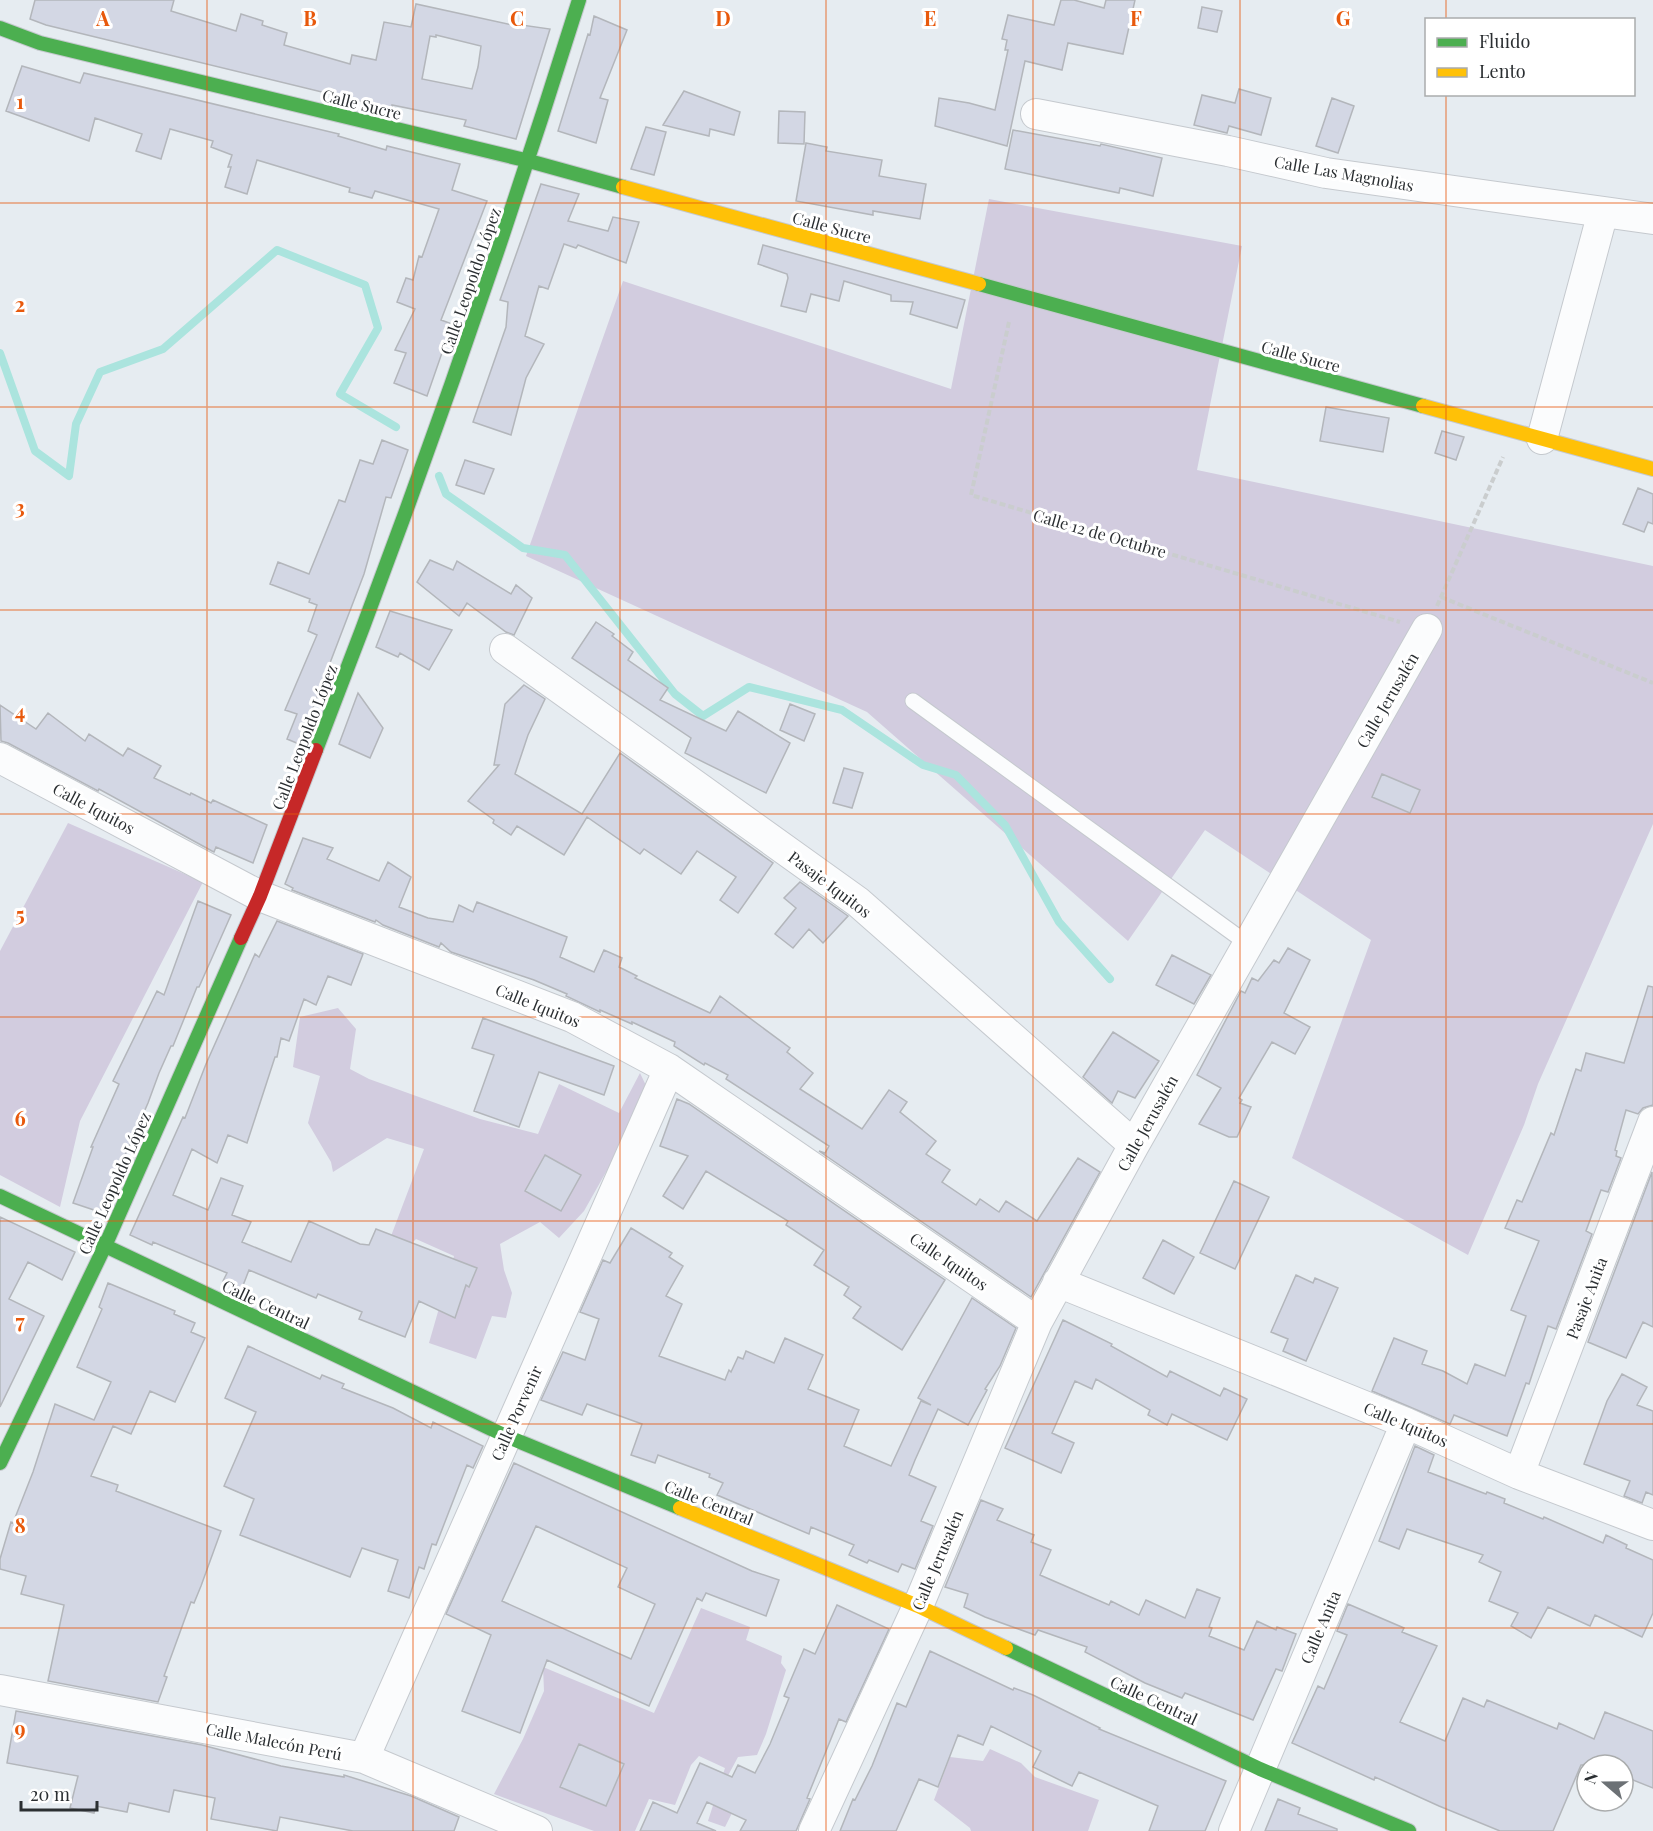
<svg xmlns="http://www.w3.org/2000/svg" width="1653" height="1831" viewBox="0 0 1653 1831" font-family="'Playfair Display',serif">
	<rect width="100%" height="100%" fill="#e6ecf1"/>
	<path fill="#d2ccdf" d="M989,199L1242,246L1197,470L1653,566V824L1538,1084L1524,1125L1468,1255L1292,1158L1371,940L1205,830L1128,941L867,712L526,556L623,281L951,389Z
		M68,823L203,882L80,1121L60,1207L0,1175V951Z
		M338,1008L356,1029L350,1069L369,1079L480,1119L538,1134L559,1084L619,1113L640,1073L650,1094L584,1211L559,1238L540,1222L500,1244L504,1270L512,1293L506,1318L492,1316L476,1359L429,1343L454,1256L416,1239L404,1251L388,1244L424,1149L387,1138L333,1172L331,1162L308,1123L320,1076L293,1067L300,1017Z
		M701,1608L750,1627L746,1640L782,1656L781,1663L786,1670L766,1734L757,1755L738,1757L724,1783L732,1813L725,1827L708,1821L725,1768L699,1756L691,1765L675,1805L649,1799L635,1831H594L494,1794L523,1739L544,1691L543,1667L654,1713Z
		M990,1749L1021,1763L1035,1777L1099,1800L1088,1831H971L970,1828L934,1800L950,1757L983,1761Z"/>
	<g fill="none" stroke-linecap="round" stroke-linejoin="round">
		<path stroke="#abe4de" stroke-width="8" d="M0,353L35,451L69,476L76,424L100,372L163,349L277,250L365,285L378,328L340,394L396,427
			M439,476L446,494L523,548L565,555L675,694L703,716L749,687L842,710L923,765L956,775L1005,825L1059,922L1110,979"/>
	</g>
	<path fill="#d3d7e4" stroke="#b3b6bb" stroke-width="1.5" fill-rule="evenodd" d="M35,0H174L171,11L236,31L241,14L263,21L262,25L287,33L284,45L350,64L352,55L376,60L384,22L411,27L416,4L522,27V25L550,29L516,139L464,126L466,120L392,105V109L46,25L30,19ZM436,35L481,46L478,67L472,89L422,79L430,36L436,37Z
		M1061,0H1074L1104,8L1106,0H1135L1123,54L1068,43L1062,70L1025,61L1007,146L935,126L939,98L969,103L995,110L1008,50H1005L1007,40L1002,39L1008,15L1054,25Z
		M1202,7L1222,11L1217,32L1198,28Z
		M594,16L627,30L600,98L608,100L596,143L558,131L588,34L590,35Z
		M22,66L80,83L84,73L339,134L338,136L386,150L387,146L460,164L452,190L487,201L441,320L452,324L427,396L394,383L406,353L395,350L415,309L397,302L406,278L413,280L419,256L422,257L439,209L375,191L372,198L349,192L350,188L257,160L247,194L225,187L231,167H228L232,155L211,147L213,141L170,129L161,159L136,151L142,134L95,118L89,141L6,111Z
		M1239,89L1271,98L1261,135L1229,126L1227,133L1194,125L1202,95L1235,103Z
		M684,91L740,112L734,135L710,129L709,136L663,125Z
		M1332,98L1354,106L1338,153L1316,146Z
		M779,111L805,112L804,144L778,143Z
		M646,127L666,132L654,175L631,169Z
		M1013,130L1100,146L1101,144L1162,158L1153,196L1120,188L1119,193L1005,169Z
		M806,143L827,147L826,151L882,160L879,176L926,184L920,219L873,211V215L796,201Z
		M541,184L579,194L568,221L608,231L613,217L639,222L626,263L578,245L576,248L564,244L548,289L539,286L525,336L544,344L526,378L511,435L473,422L506,327L508,302L500,300Z
		M763,245L965,300L957,328L910,314L913,302L891,301V295L844,281L839,301L811,294L806,312L781,306L788,278L787,274L758,264Z
		M1326,407L1389,418L1383,452L1320,441Z
		M1442,431L1464,437L1456,460L1435,453Z
		M382,440L408,450L391,498L386,497L364,574L299,744L287,739L297,714L285,710L317,635L308,631L317,605L309,602L310,599L270,584L278,562L309,574L339,500L345,502L360,460L373,464Z
		M465,460L494,469L484,494L456,485Z
		M1638,488L1653,494V524L1648,522L1644,532L1623,524Z
		M430,560L453,570L457,561L511,594L516,585L532,598L514,635L506,632L467,603L459,616L417,582Z
		M390,611L452,630L429,670L400,653L398,657L376,647Z
		M596,622L614,634L612,636L633,652L628,660L668,688L660,700L726,731L738,711L790,743L766,793L685,753L691,738L572,658Z
		M524,685L545,699L528,735L515,774L582,814L620,753L773,863L738,913L720,900L736,877L697,851L681,874L644,849L640,854L587,817L564,855L517,826L511,835L493,823L494,820L468,801L499,765H494L505,704Z
		M358,693L383,728L370,758L339,744Z
		M790,704L815,714L804,741L780,730Z
		M0,705L36,729L48,713L85,741L89,734L123,756L128,748L161,766L154,778L190,795L191,793L211,803L213,800L267,825L253,863L216,847L214,852L212,851L99,789L98,791L8,743L1,741Z
		M844,768L863,773L852,808L833,803Z
		M1382,774L1420,790L1410,813L1372,797Z
		M303,838L333,848L327,859L379,881L388,862L411,877L399,907L428,918L453,922L459,905L473,912L477,902L567,937L560,957L594,972L604,950L622,958L619,967L637,976L635,978L710,1013L720,996L790,1048L787,1052L813,1073L800,1089L862,1129L889,1090L907,1102L900,1112L936,1141L926,1154L950,1170L942,1182L976,1205L980,1199L999,1212L1006,1201L1037,1221L1078,1158L1100,1172L1031,1297L819,1151L825,1153L829,1146L726,1079L728,1075L705,1063L704,1065L674,1046L675,1042L632,1022V1024L600,1010V1012L566,996L567,994L534,980L451,952L441,943L439,947L383,925L376,920L375,922L292,890L293,888L285,884Z
		M800,882L848,916L823,943L809,929L793,948L775,934L796,908L784,898Z
		M198,901L231,915L199,987H197L173,1046H171L159,1073L148,1103L100,1212L73,1203L93,1147H91L119,1084L113,1081L157,991L164,995Z
		M277,921L363,954L351,985L328,976L316,1005L304,999L289,1041L281,1038L277,1057H275L247,1143L228,1135L217,1163L192,1149L173,1195L208,1210L221,1178L243,1186L232,1215L251,1222L242,1242L291,1262L309,1221L360,1244L369,1245L376,1229L477,1268L469,1287L466,1285L455,1318L419,1301L405,1337L359,1319L362,1312L318,1294L316,1298L249,1270L242,1288L223,1281L227,1273L153,1242L152,1245L130,1235L183,1117L185,1118L206,1064L255,954L259,957Z
		M1288,948L1310,960L1284,1013L1310,1027L1295,1054L1272,1042L1239,1098L1242,1100L1240,1103L1251,1107L1237,1137H1229L1199,1124L1221,1088L1197,1075L1241,991L1245,993L1252,978L1258,981L1274,960L1279,963Z
		M1172,955L1211,975L1194,1004L1156,985Z
		M1648,986L1653,987V1105L1643,1108L1638,1114L1626,1110L1615,1150L1617,1151L1616,1156L1621,1158L1608,1192L1601,1190L1586,1231L1592,1234L1556,1329L1548,1326L1529,1384L1526,1383L1507,1436L1454,1415L1450,1424L1372,1391L1394,1338L1427,1351L1422,1364L1443,1371L1467,1384L1475,1364L1505,1376L1526,1316L1511,1310L1539,1241L1505,1228L1517,1200L1522,1202L1551,1133L1554,1135L1576,1069L1581,1071L1586,1053L1624,1063Z
		M483,1018L614,1066L604,1095L539,1072L519,1127L474,1111L494,1055L472,1048Z
		M1113,1032L1159,1061L1135,1098L1118,1091L1112,1103L1083,1077Z
		M677,1099L689,1104L945,1280L902,1350L853,1318L861,1307L844,1295L849,1287L814,1265L824,1250L786,1225L788,1221L706,1171L683,1209L663,1196L688,1156L660,1146Z
		M545,1155L581,1175L561,1211L525,1191Z
		M1652,1172L1653,1327L1643,1322L1626,1358L1588,1342Z
		M1234,1181L1269,1197L1235,1269L1200,1253Z
		M0,1217L75,1252L62,1280L28,1262L9,1299L44,1316L0,1407Z
		M631,1228L672,1253L669,1257L683,1266L666,1296L682,1304L659,1356L725,1380L729,1370L731,1372L738,1357L743,1359L746,1351L774,1363L785,1338L823,1355L808,1389L859,1410L844,1446L891,1466L921,1401L931,1405L918,1398L972,1298L1016,1328L1000,1366L985,1389L987,1390L968,1425L938,1409L915,1460L909,1475L936,1487L921,1521L933,1526L915,1569L902,1564L898,1572L869,1560L867,1563L849,1555L854,1545L811,1527L809,1534L717,1495L723,1483L709,1477L710,1474L658,1455L655,1463L631,1455L642,1424L587,1404L582,1415L541,1400L563,1352L585,1360L599,1319L580,1312L603,1260L610,1263Z
		M1163,1240L1194,1257L1174,1294L1143,1278Z
		M1296,1275L1313,1283L1315,1278L1338,1288L1306,1361L1283,1351L1288,1339L1271,1332Z
		M108,1283L175,1311L174,1314L195,1323L191,1332L205,1338L175,1402L150,1391L131,1434L113,1426L91,1476L118,1485L116,1491L221,1531L201,1586L194,1603L191,1602L164,1676L167,1677L158,1702L48,1681L64,1605L21,1594L26,1576L0,1569V1559L11,1522L13,1523L33,1472L55,1404L94,1420L111,1382L77,1367L102,1309L99,1307Z
		M1063,1320L1112,1344L1111,1346L1167,1377L1170,1371L1220,1396L1224,1388L1247,1399L1227,1440L1172,1414L1167,1425L1148,1415L1150,1410L1096,1379L1092,1389L1075,1381L1052,1433L1074,1443L1061,1473L1005,1448Z
		M248,1346L320,1379L322,1375L344,1384L342,1388L393,1408L431,1428L433,1422L483,1446L473,1468L467,1465L436,1545L432,1544L424,1569L419,1567L409,1598L388,1591L398,1560L362,1548L350,1577L240,1535L254,1499L224,1486L256,1412L225,1398Z
		M1622,1374L1647,1387L1637,1405L1653,1411V1495L1646,1492L1642,1503L1624,1496L1630,1481L1584,1464L1607,1401Z
		M1415,1446L1434,1455L1428,1472L1486,1494L1487,1492L1505,1499L1504,1503L1543,1519L1544,1517L1603,1543L1606,1535L1627,1545L1626,1548L1653,1560V1613L1642,1637L1595,1615L1590,1626L1548,1607L1531,1638L1511,1626L1518,1613L1489,1601L1501,1572L1479,1562L1483,1555L1407,1529L1399,1549L1379,1541Z
		M514,1463L752,1571L779,1580L766,1616L706,1593L702,1601L697,1598L649,1706L547,1660L520,1733L462,1711L491,1635L446,1614ZM536,1526L627,1568L618,1587L655,1604L631,1659L502,1601Z
		M981,1500L1003,1509L997,1520L1034,1535L1031,1542L1051,1550L1040,1575L1109,1605L1111,1601L1139,1615L1146,1600L1185,1618L1197,1589L1220,1598L1209,1627L1212,1628L1209,1636L1244,1650L1257,1621L1276,1630L1277,1627L1296,1634L1282,1671L1276,1669L1253,1720L1185,1693L1182,1698L1145,1683L1085,1652L1087,1647L1038,1630L1035,1635L985,1617L964,1607L968,1594L945,1587Z
		M1348,1604L1404,1628L1402,1632L1437,1646L1400,1722L1445,1741L1463,1698L1484,1707L1487,1700L1557,1729L1559,1723L1594,1739L1605,1712L1653,1731V1788L1623,1776V1765H1581L1553,1831H1500L1439,1806L1375,1777L1374,1780L1292,1743L1318,1686L1324,1689L1347,1635L1337,1631Z
		M837,1605L889,1629L846,1722L839,1719L807,1798L810,1799L796,1831H740L746,1820L707,1802L697,1823L716,1831H640L653,1802L677,1813L700,1763L732,1777L738,1765L755,1773L770,1744L789,1698L784,1696L804,1649L815,1654Z
		M930,1651L1013,1690L1014,1688L1033,1695L1100,1728L1099,1729L1226,1781L1205,1831H1149L1158,1806L1079,1772L1072,1786L1033,1767L1041,1751L991,1726L983,1745L958,1735L938,1787L919,1779L896,1831H840L853,1799L855,1800L872,1766L897,1703L906,1707Z
		M16,1711L202,1745L281,1766L344,1777V1775L411,1796L459,1817L454,1831H353L280,1817L277,1831L211,1819L215,1798L174,1790L169,1812L129,1803L127,1812L96,1806L94,1813L70,1808L78,1776L7,1763Z
		M579,1744L624,1764L606,1806L560,1787Z
		M1278,1799L1300,1808L1298,1814L1337,1829V1831H1265Z"/>
	<g fill="none" stroke-linecap="round" stroke-linejoin="round">
		<g stroke="#c5c9ce" stroke-width="17">
			<path id="lane" d="M913,701L1248,944"/>
		</g>
		<g stroke="#c5c9ce" stroke-width="32">
			<path id="street" d="M1036,114L1228,151L1326,173L1653,219
				M1542,439L1603,212
				M505,649L858,902L1134,1145
				M0,758L260,896L572,1017L669,1069L1037,1322
				M1058,1282L1406,1423L1519,1474L1653,1525
				M1519,1474L1653,1122
				M0,1690L364,1758L537,1831
				M364,1758L669,1069
				M814,1831L918,1606L1037,1322L1134,1145L1427,629
				M1234,1831L1406,1423"/>
		</g>
		<g stroke="#c5c9ce" stroke-width="16">
			<path id="fast" d="M0,28L40,43L529,161L623,187
				M979,284L1423,406
				M316,750C412,503 500,253 579,0
				M0,1196L506,1436L680,1508
				M0,1463L105,1246L241,938
				M1006,1648L1260,1769L1409,1831"/>
		</g>
		<g stroke="#c5c9ce" stroke-width="16">
			<path id="slow" d="M623,187L979,284
				M1423,406L1653,469
				M680,1508L918,1606L1006,1648"/>
		</g>
		<g stroke="#c5c9ce" stroke-width="16">
			<path id="jam" d="M241,938L260,896L316,750"/>
		</g>
		<path stroke="#cacdce" stroke-width="4" stroke-dasharray="6 3" stroke-linecap="butt" d="M1009,322L971,495L1400,622
			M1441,597L1653,683
			M1437,606L1503,457"/>
		<use href="#lane" stroke="#fbfcfd" stroke-width="15"/>
		<use href="#street" stroke="#fbfcfd" stroke-width="30"/>
		<use href="#fast" stroke="#4caf50" stroke-width="14"/>
		<use href="#slow" stroke="#ffc107" stroke-width="14"/>
		<use href="#jam" stroke="#c62828" stroke-width="14"/>
	</g>
	<path fill="none" stroke="#e8590c" stroke-width="1.5" stroke-opacity="0.55" d="M207,0V1831M413,0V1831M620,0V1831M826,0V1831M1033,0V1831M1240,0V1831M1446,0V20M1446,94V1831M0,203H1653M0,407H1653M0,610H1653M0,814H1653M0,1017H1653M0,1221H1653M0,1424H1653M0,1628H1653"/>
	<g text-anchor="middle" dominant-baseline="central" stroke-width="6" stroke-linejoin="round" paint-order="stroke">
		<g font-size="16" fill="#2b2f32" stroke="#fff">
			<text transform="translate(362 104) rotate(14)">Calle Sucre</text>
			<text transform="translate(1344 173) rotate(10)">Calle Las Magnolias</text>
			<text transform="translate(832 227) rotate(15)">Calle Sucre</text>
			<text transform="translate(470 281) rotate(-71)">Calle Leopoldo López</text>
			<text transform="translate(1301 356) rotate(15)">Calle Sucre</text>
			<text transform="translate(1100 533) rotate(16)">Calle 12 de Octubre</text>
			<text transform="translate(1387 700) rotate(-60)">Calle Jerusalén</text>
			<text transform="translate(304 737) rotate(-69)">Calle Leopoldo López</text>
			<text transform="translate(94 808) rotate(28)">Calle Iquitos</text>
			<text transform="translate(830 884) rotate(37)">Pasaje Iquitos</text>
			<text transform="translate(538 1005) rotate(22)">Calle Iquitos</text>
			<text transform="translate(1147 1123) rotate(-61)">Calle Jerusalén</text>
			<text transform="translate(114 1183) rotate(-66)">Calle Leopoldo López</text>
			<text transform="translate(949 1261) rotate(34)">Calle Iquitos</text>
			<text transform="translate(1586 1298) rotate(-69)">Pasaje Anita</text>
			<text transform="translate(266 1304) rotate(25)">Calle Central</text>
			<text transform="translate(516 1413) rotate(-66)">Calle Porvenir</text>
			<text transform="translate(1406 1424) rotate(23)">Calle Iquitos</text>
			<text transform="translate(709 1502) rotate(22)">Calle Central</text>
			<text transform="translate(937 1560) rotate(-67)">Calle Jerusalén</text>
			<text transform="translate(1320 1627) rotate(-67)">Calle Anita</text>
			<text transform="translate(1154 1700) rotate(25)">Calle Central</text>
			<text transform="translate(274 1741) rotate(11)">Calle Malecón Perú</text>
		</g>
	</g>
	<g font-size="20" text-anchor="middle" font-weight="bold" fill="#e8590c" stroke="#fff" stroke-width="6" stroke-linejoin="round" paint-order="stroke">
		<text x="103" y="26">A</text>
		<text x="310" y="26">B</text>
		<text x="517" y="26">C</text>
		<text x="723" y="26">D</text>
		<text x="930" y="26">E</text>
		<text x="1136" y="26">F</text>
		<text x="1343" y="26">G</text>
		<text x="20" y="109">1</text>
		<text x="20" y="312">2</text>
		<text x="20" y="515">3</text>
		<text x="20" y="719">4</text>
		<text x="20" y="922">5</text>
		<text x="20" y="1126">6</text>
		<text x="20" y="1329">7</text>
		<text x="20" y="1533">8</text>
		<text x="20" y="1736">9</text>
	</g>
	<rect x="1425" y="18" width="210" height="78" fill="#ffffff" stroke="#aaacad" stroke-width="1.5"/>
	<rect x="1437" y="38" width="30" height="9" fill="#4caf50" stroke="#aaacad" stroke-width="1.5"/>
	<text x="1479" y="48" font-size="18" fill="#2b2f32">Fluido</text>
	<rect x="1437" y="68" width="30" height="9" fill="#ffc107" stroke="#aaacad" stroke-width="1.5"/>
	<text x="1479" y="78" font-size="18" fill="#2b2f32">Lento</text>
	<g transform="translate(1605 1783) rotate(290)"><circle r="28" fill="#ffffff" stroke="#aaacad" stroke-width="1.5"/>
	<path d="M0-4.5L10 22L0 15L-10 22Z" fill="#6c7175"/>
	<text y="-9" font-size="16" font-weight="bold" text-anchor="middle" fill="#2b2f32">N</text>
	</g>
	<path d="M21 1801v9h76v-9" fill="none" stroke="#2b2f32" stroke-width="3"/>
	<text x="30" y="1801" font-size="18" fill="#2b2f32" stroke="#ffffff" stroke-width="4.5" paint-order="stroke">20 m</text>
</svg>
